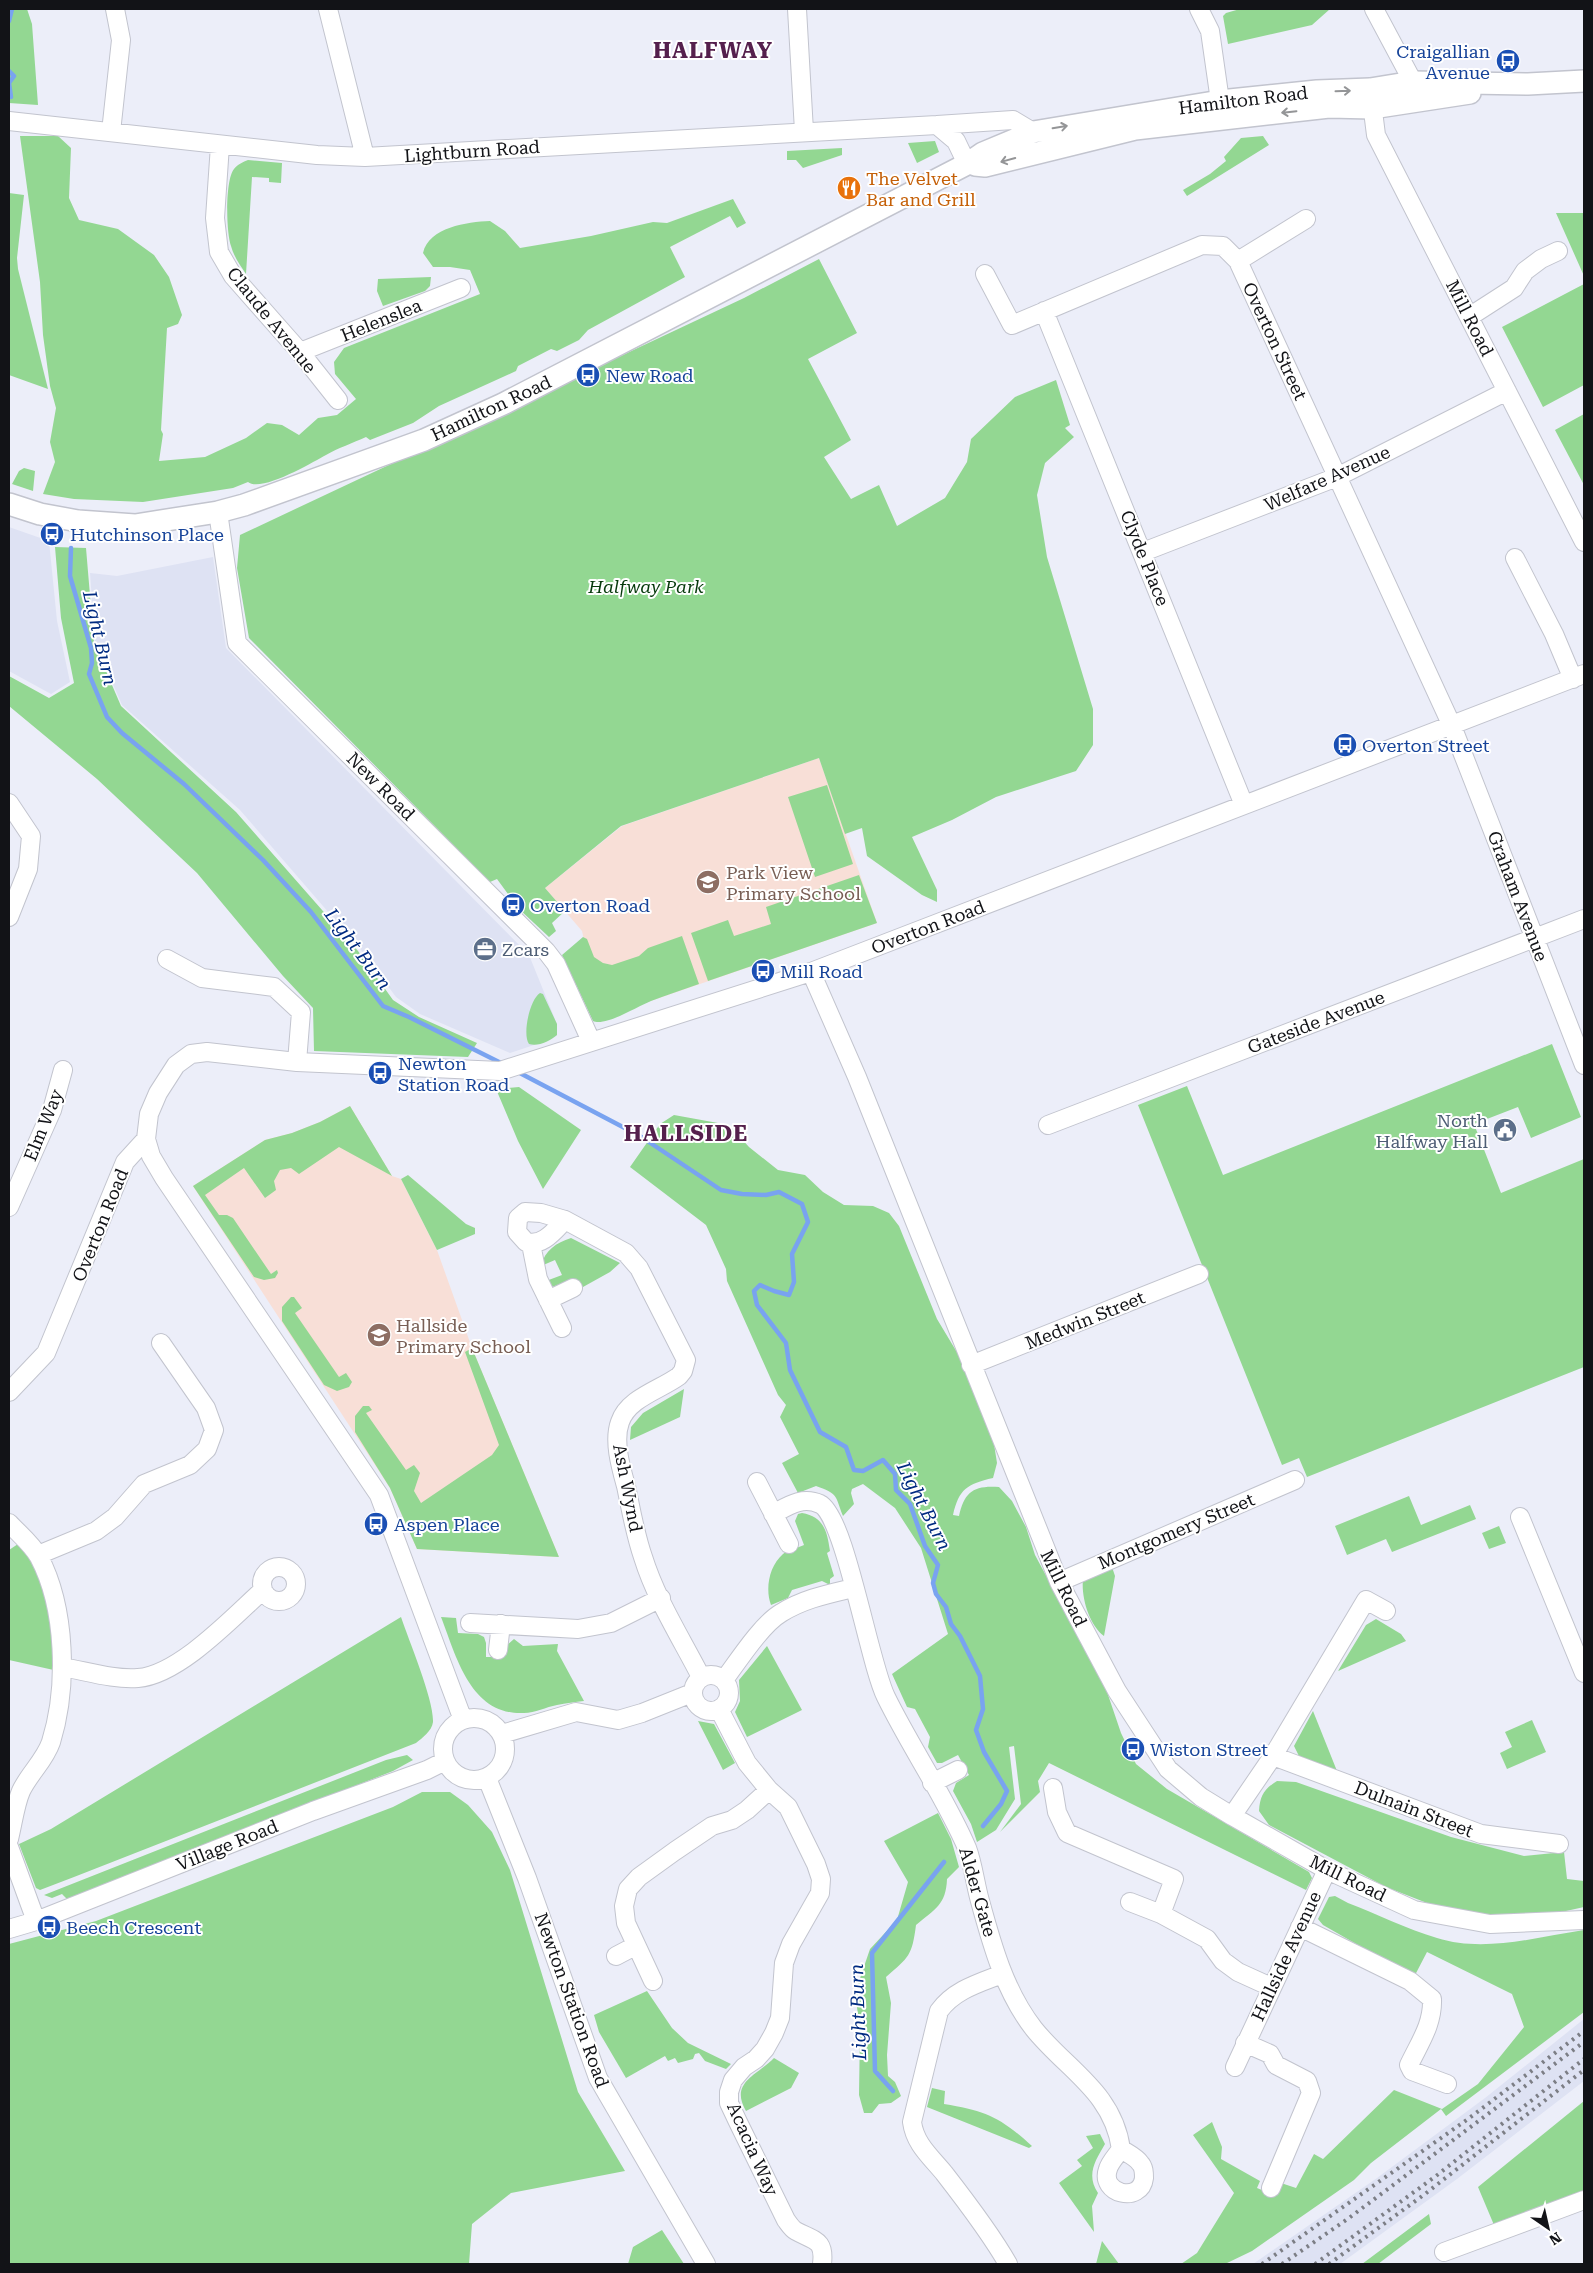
<svg xmlns="http://www.w3.org/2000/svg" width="1593" height="2273" font-family="'Roboto Serif',serif">
<style>
.built{fill:#dee2f3}
.education{fill:#f8dfd7}
.green{fill:#93d792}
.lines{fill:none;stroke-linecap:round;stroke-linejoin:round}
.stream{stroke:#79a3f0;stroke-width:4.5}
.minor-casing{stroke:#c2c4ce;stroke-width:20}
.major-casing{stroke:#c2c4ce;stroke-width:24}
.minor{stroke:#fff;stroke-width:18}
.major{stroke:#fff;stroke-width:21}
.rail{stroke:#7c7e85;stroke-width:4;stroke-dasharray:2.5 5;stroke-linecap:butt}
.oneway{stroke:#949597}
.labels{text-anchor:middle;dominant-baseline:central;stroke-width:4;stroke-linejoin:round;paint-order:stroke}
.transit-label{font-size:18px;fill:#164399;stroke:#fff;text-anchor:start}
.street-label{font-size:18px;fill:#121317;stroke:#fff}
.food-label{font-size:18px;fill:#c56008;stroke:#fff;text-anchor:start}
.park-label{font-size:18px;font-style:italic;fill:#063a0b;stroke:#fff}
.education-label{font-size:18px;fill:#785e54;stroke:#fff;text-anchor:start}
.service-label{font-size:18px;fill:#4e5e75;stroke:#fff;text-anchor:start}
.water-label{font-size:19px;font-style:italic;fill:#002b81;stroke:#fff}
.district-label{font-size:22px;font-weight:bold;letter-spacing:1px;fill:#55204d;stroke:#fff}
</style>
<rect width="100%" height="100%" fill="#eceef9"/>
<path class="built" d="M9,527L49,541L57,621L70,682L51,694L9,671Z
M213,557L226,648L529,955L557,1024V1035L552,1039L510,1053L420,1014L396,997L361,950L240,810L122,705L95,643L90,573L117,576Z
M1584,2019V2081L1457,2179L1340,2264H1253L1377,2178L1485,2098Z"/>
<path class="education" d="M819,758L877,923L601,1018L582,931L545,888L622,826Z
M350,1106L392,1176L401,1179L437,1250L472,1348L559,1557L417,1549L390,1488L193,1186L265,1140L292,1133L320,1122Z"/>
<path class="green" d="M9,9H27L32,24L38,105L9,103Z
M1240,9H1330L1312,25L1228,44L1223,16L1226,13Z
M20,136H58L71,148L69,198L79,220L118,229L154,255L169,277L182,315L178,324L167,328L161,430L163,434L159,461L205,457L246,438L267,423L282,425L299,435L318,418L337,415L356,399L335,374L334,362L344,348L480,294L470,270L450,267H433L423,253C429,227 467,222 490,221L505,231L520,248L591,236L653,222L667,223L733,199L746,223L737,228L730,216L670,247L685,277L588,330L579,340L557,351L551,349L518,366L516,371L439,406L413,423L370,440L366,437C353,443 338,448 326,455C313,462 261,493 248,482L233,488L143,502L74,499L43,494L55,462L50,442L56,408L50,386L43,335L40,282Z
M1263,136L1269,145L1187,196L1183,190L1210,174L1226,161L1224,157L1241,138Z
M935,141L939,152L917,163L908,143Z
M842,148V155L803,168L796,160H787V151Z
M248,160L282,163L281,183L269,182V178L252,177L246,274C240,265 234,257 231,246C226,232 225,180 234,169C238,164 243,162 248,160Z
M9,193L24,195L17,258L18,269L48,389L9,375Z
M1584,213V276L1556,213Z
M819,259L857,333L808,359L851,440L824,457L851,499L879,485L897,526L945,498L967,462L971,439L1015,397L1056,380L1070,425L1065,428L1074,437L1045,463L1037,495L1047,557L1093,709V745L1076,771L996,797L952,820L912,837L937,890V902L922,895L867,856L862,828L845,834L819,758L621,826L545,888L565,911L552,923L556,931L549,937L519,909L497,879L490,882L249,638L237,568L240,535L744,298Z
M431,277L430,286L425,291L383,306L377,291L378,279Z
M1584,284V385L1543,407L1502,327Z
M1584,414V485L1555,430Z
M24,468L35,471L33,491L12,484L19,471Z
M55,547L86,548L94,643L121,706L236,812L358,951L393,1000L419,1017L477,1043L468,1057L314,1051L313,1008L283,976L197,873L97,779L9,706V676L49,698L74,683L61,618Z
M827,785L853,864L815,877L788,797Z
M859,875L877,923L708,981L691,933L728,920L734,936L771,924L766,907Z
M682,936L699,984C683,990 666,995 651,1001C638,1006 605,1027 593,1021L562,955L583,937L587,939L594,957L603,963L612,965L639,956L648,948Z
M540,993L543,994L557,1024V1035C550,1041 538,1047 529,1044C522,1034 530,999 540,993Z
M1552,1044L1581,1117L1531,1138L1518,1107L1474,1124L1501,1193L1584,1159V1367L1307,1477L1299,1458L1282,1465L1138,1105L1187,1086L1223,1175Z
M519,1087L581,1130L543,1189L518,1141L496,1089Z
M350,1106L392,1176L339,1147L299,1174L291,1168L280,1170L274,1181L276,1190L265,1198L244,1168L205,1195L219,1215H227L233,1218L271,1274L277,1270L278,1273L275,1278L264,1280L254,1277L193,1186L265,1140L292,1133L320,1122Z
M674,1115L729,1125L749,1147L778,1170L805,1175L823,1192L844,1205L873,1206L889,1213L899,1226L937,1319L961,1359L991,1425L997,1463L993,1478C967,1484 959,1489 953,1515L959,1516C964,1492 974,1485 999,1487L1012,1501L1026,1527L1035,1555L1105,1686L1121,1733L1136,1764L1167,1789L1309,1872L1312,1878L1306,1890L1049,1763L1038,1781L1040,1792L1000,1832L1021,1804L1014,1746L1009,1747L1015,1799L996,1830L977,1842L971,1824L953,1791L956,1783L969,1775L958,1755L942,1763H937L928,1747L930,1737L915,1709L907,1707L892,1674L948,1634L921,1548L895,1508L863,1484L852,1489L851,1493L854,1504L843,1516C835,1496 839,1494 816,1486L798,1493L782,1463L799,1454L780,1417L786,1405L778,1395L727,1281L726,1269L706,1225L630,1167L660,1124Z
M408,1175L466,1224L475,1228V1234L437,1250L401,1179Z
M571,1238L620,1263L610,1272L583,1287L573,1280L552,1287L546,1281L562,1275L555,1260L541,1266C545,1250 556,1243 571,1238Z
M291,1297H294L302,1308L295,1313L339,1377L346,1373L352,1382L349,1387L337,1391L324,1385L282,1321V1307Z
M472,1348L559,1557L417,1549L390,1488L355,1432V1416L363,1406H369L372,1410L366,1413L406,1470L414,1465L420,1473L414,1491L421,1503L492,1455L499,1445L465,1352Z
M684,1389L680,1417L630,1440L631,1427L643,1413Z
M1409,1496L1421,1525L1470,1505L1476,1519L1392,1552L1386,1539L1347,1555L1335,1526Z
M802,1513C824,1517 827,1531 830,1551L827,1553L834,1576L830,1579V1585L822,1581L792,1590L788,1598L771,1605C765,1589 769,1566 783,1554C788,1550 798,1548 804,1545L795,1521L798,1514Z
M1499,1526L1506,1543L1489,1549L1482,1533Z
M21,1542L51,1590L58,1671L9,1660V1550Z
M1111,1564L1115,1576L1104,1636C1089,1625 1081,1597 1083,1579Z
M401,1617C409,1641 434,1700 433,1722C432,1731 422,1738 416,1743L74,1877L40,1890L36,1888L19,1844L51,1829Z
M441,1617L456,1618L458,1633L478,1634L484,1637L486,1643V1657H499L507,1645L514,1639L523,1646L558,1644L557,1651L584,1701C575,1702 566,1703 557,1705C546,1707 535,1713 524,1713C470,1716 456,1655 441,1617Z
M1376,1619L1401,1634L1406,1641L1338,1671L1366,1625Z
M767,1646L802,1710L747,1737L735,1712L740,1701L739,1680Z
M1313,1711L1337,1771L1299,1756L1294,1746Z
M1532,1720L1546,1752L1507,1769L1500,1753L1512,1747L1505,1732Z
M698,1721L714,1724L735,1763L723,1770Z
M407,1755L413,1760L393,1771L67,1899L62,1894L52,1898L44,1895L386,1760Z
M1277,1781L1296,1782L1451,1837L1524,1856L1564,1852L1567,1879L1584,1881V1907L1566,1911L1495,1917L1427,1903L1386,1887L1269,1825L1259,1811C1260,1796 1264,1789 1277,1781Z
M422,1792H450L468,1805L492,1832L510,1870L578,2092L625,2171L511,2193L472,2224L469,2264H9V1944L96,1921L393,1807Z
M938,1813L951,1839L959,1867L947,1879C946,1905 935,1909 916,1925C912,1956 909,1957 886,1977L891,2003L887,2055L888,2076L895,2082L901,2096L891,2103L879,2104L872,2113H864L859,2095L860,2029L855,1993L870,1949L897,1920L908,1882L884,1841Z
M1335,1896L1348,1903C1377,1914 1406,1929 1437,1938C1484,1953 1537,1937 1584,1930V2012L1446,2116L1441,2109L1371,2163L1354,2180L1252,2251L1225,2264H1181L1197,2253L1234,2193L1193,2135L1212,2122L1222,2147L1221,2159L1260,2181L1257,2188L1274,2195L1281,2183L1296,2188L1314,2154L1323,2159L1394,2090L1442,2109L1478,2084L1524,2027L1512,1994L1427,1952L1414,1977L1323,1925L1318,1919L1329,1897Z
M647,1991L672,2028L688,2043L731,2064L726,2069L705,2061L699,2053L695,2054L693,2059L678,2063L675,2058L668,2061L665,2056L626,2078L599,2032L594,2015Z
M774,2058L799,2073L791,2088L746,2111C729,2082 758,2075 774,2058Z
M932,2088L945,2091L944,2104C986,2111 1000,2117 1032,2146L1029,2148L927,2107Z
M1584,2101V2192L1494,2225L1478,2187Z
M1100,2134L1105,2144C1095,2161 1086,2175 1098,2193L1092,2206L1094,2232L1059,2183L1082,2166L1077,2160L1093,2148L1086,2136Z
M1429,2214L1431,2224L1378,2264H1362Z
M662,2230L684,2264H628L633,2247Z
M1102,2241L1119,2264H1096Z"/>
<g class="lines">
<path class="stream" d="M9,21L12,9
M9,71L14,76L9,83L11,97
M71,548L70,576L91,648L92,663L89,674L107,717L122,733L184,784L263,860L311,912L383,1006L409,1017L503,1064
M516,1071L640,1136L721,1190L742,1194L766,1195L779,1192L802,1204L808,1222L792,1254L794,1282L789,1295L774,1291L760,1285L754,1291L757,1305L786,1343L790,1370L820,1432L846,1447L854,1470L863,1471L883,1460L895,1474L896,1490L910,1504L925,1546L938,1565L933,1583L936,1594L946,1607L951,1624L960,1636L980,1676L983,1709L976,1730L984,1752L1007,1791L1001,1804L983,1826
M893,2091L875,2071L872,1953L944,1862"/>
<g class="minor-casing">
<path id="minor" d="M328,9L365,157
M797,9L804,131
M1199,9L1210,31L1220,101
M1374,9L1413,82L1415,93
M1371,95L1376,135L1584,542
M9,121L317,155L365,157L937,125L956,141L967,164
M937,125L1013,120L1033,132
M111,132L121,40L115,9
M220,145L215,218L219,252L233,276L300,352L338,400
M1238,261L1306,219
M985,274L1012,325L1202,245L1223,246L1238,261L1452,726L1584,1065
M1044,311L1244,805
M1469,317L1514,288L1525,271L1541,259L1558,251
M300,352L461,288
M218,512L237,643L546,951L556,964L591,1041
M1143,552L1337,477L1507,391
M1515,558L1554,634L1573,679
M9,803L31,836L28,869L9,917
M167,959L202,978L274,987L301,1012L297,1062
M811,972L857,1077L1059,1582L1117,1691L1168,1769L1201,1797L1232,1816L1327,1870L1414,1910L1490,1924L1584,1920
M1048,1125L1584,919
M146,1139L151,1156L164,1178L379,1495L463,1720
M9,1207L52,1110L63,1070
M565,1220L541,1213L525,1212L518,1218L517,1232L526,1242C543,1247 555,1230 565,1220L626,1253L639,1268L686,1360L683,1371L679,1376C660,1390 628,1398 620,1422C613,1441 621,1468 626,1486C631,1510 635,1534 643,1557C656,1599 681,1638 701,1677
M531,1244L538,1279L562,1328
M548,1300L573,1288
M971,1365L1199,1274
M9,1392L46,1353L125,1162L146,1139L149,1114L158,1093L176,1065L191,1054L207,1052L297,1062L500,1071L811,972L1584,674
M757,1482L789,1544
M773,1514C788,1506 802,1496 820,1504C845,1516 869,1663 886,1697C911,1748 944,1795 967,1848C973,1864 975,1883 980,1901C992,1945 1005,1992 1034,2029C1067,2070 1113,2092 1121,2149
M1520,1517L1584,1673
M9,1523C18,1533 32,1544 39,1557C66,1608 68,1687 51,1742C45,1760 29,1774 21,1791C15,1805 13,1823 9,1839
M38,1555L96,1531L115,1517L144,1484L190,1465L207,1449L214,1430L206,1408L161,1343
M262 1584a17 17 0 1 1 34 0a17 17 0 1 1-34 0Z
M1059,1582L1295,1480
M470,1623L578,1629L611,1623L661,1598
M498,1650L501,1624
M62,1667C86,1671 114,1680 138,1678C179,1675 233,1617 263,1590
M693 1693a18 18 0 1 1 36 0a18 18 0 1 1-36 0Z
M724,1680C738,1661 762,1624 781,1613C803,1599 828,1594 853,1588
M719,1709L747,1763L769,1790L788,1807L816,1864L821,1879L820,1893L791,1944L784,1963L780,2018L774,2033L765,2049L756,2059L744,2067L733,2080L729,2092V2103L738,2122L786,2220C789,2224 792,2229 796,2231C814,2241 825,2239 822,2264
M443 1749a31 31 0 1 1 62 0a31 31 0 1 1-62 0Z
M502,1734L576,1712L618,1720L642,1713L692,1693
M1273,1756L1481,1834L1559,1844
M487,1778L527,1878L598,2078L706,2264
M932,1783L958,1770
M1053,1788L1057,1812L1067,1833L1174,1879L1161,1914
M1232,1816L1273,1756L1366,1600L1386,1611
M9,1847L36,1921
M1130,1902L1161,1914L1207,1939L1223,1961L1238,1972L1271,1987
M1300,1927L1410,1981L1432,1999C1433,2024 1420,2042 1409,2065L1412,2071L1447,2084
M9,1929L36,1921L313,1811L427,1770L445,1761
M616,1956L635,1946
M1002,1974C979,1983 954,1990 939,2011L912,2122C915,2144 930,2156 944,2173C965,2200 991,2234 1008,2264
M653,1981L626,1923L624,1906L628,1889L639,1877L675,1851L712,1826L732,1820L747,1810L769,1790
M1245,2043L1270,2054L1276,2065L1307,2081L1311,2093L1271,2188
M1235,2067L1327,1870
M1121,2149C1127,2153 1136,2157 1140,2163C1144,2167 1144,2173 1144,2178C1141,2204 1099,2194 1108,2169C1110,2162 1117,2155 1121,2149Z
M1444,2252L1584,2200"/>
</g>
<g class="major-casing">
<path id="major" d="M975,165L985,166L1135,129L1329,107L1372,108L1470,93
M9,504L40,514L78,521L135,525L218,512L244,505L424,440L503,404L967,164L983,153L1033,132L1220,101L1317,91L1370,89L1413,82L1528,84L1584,81"/>
</g>
<use href="#minor" class="minor"/>
<use href="#major" class="major"/>
<path class="rail" d="M1262,2264L1468,2119L1584,2031
M1282,2264L1349,2218L1584,2042
M1315,2264L1436,2176L1584,2059
M1329,2264L1425,2194L1584,2070"/>
</g>
<defs><path id="oneway-shaft" d="M-6 0H5M1.5-3L5.5 0L1.5 3" fill="none" stroke-width="1.6" stroke-linecap="round" stroke-linejoin="round" transform="scale(1.25)"/></defs>
<g class="oneway">
<use href="#oneway-shaft" transform="translate(1343 91) rotate(-2)"/>
<use href="#oneway-shaft" transform="translate(1289 112) rotate(174)"/>
<use href="#oneway-shaft" transform="translate(1060 127) rotate(-9)"/>
<use href="#oneway-shaft" transform="translate(1008 160) rotate(165)"/>
</g>
<defs>
<g id="bus-disc" transform="scale(1.25)"><circle r="9.5" fill="#1a4fb4" stroke="#fff"/><path d="M-5-6H5V4H4V6H2V4H-2V6H-4V4H-5ZM-3.5-4V0h7V-4ZM-3.5 1.2v1.5H-2V1.2ZM2 1.2v1.5H3.5V1.2Z" fill="#fff"/></g>
<g id="restaurant-disc" transform="scale(1.25)"><circle r="9.5" fill="#e8710a" stroke="#fff"/><path d="M-5-6h1v4h1v-4h1v4h1v-4h1v5L-1.5 .5V6h-2V.5L-5-1ZM5-6V6H3V1.5H1.5Q1.5-4 5-6Z" fill="#fff"/></g>
<g id="school-disc" transform="scale(1.25)"><circle r="9.5" fill="#8d6e63" stroke="#fff"/><path d="M0-5L7-2L0 1L-7-2ZM-4 1L0 2.5L4 1V4Q0 6-4 4Z" fill="#fff"/></g>
<g id="office-disc" transform="scale(1.25)"><circle r="9.5" fill="#5c6f8a" stroke="#fff"/><path d="M-6-3h4V-5.5h4V-3h4V5H-6ZM-1-4.5V-3h2v-1.5ZM-6 0V1H6V0Z" fill="#fff"/></g>
<g id="civic-disc" transform="scale(1.25)"><circle r="9.5" fill="#5c6f8a" stroke="#fff"/><path d="M-.6-6.5H3V-4.5H.6V-3L4-1V1h2V6H-6V1h2V-1L-.6-3ZM-1.2 2.5V6h2.4V2.5Z" fill="#fff"/></g>
</defs>
<g fill-rule="evenodd">
<use href="#bus-disc" x="1508" y="61"/>
<use href="#restaurant-disc" x="849" y="188"/>
<use href="#bus-disc" x="588" y="375"/>
<use href="#bus-disc" x="52" y="534"/>
<use href="#bus-disc" x="1345" y="745"/>
<use href="#school-disc" x="708" y="882"/>
<use href="#bus-disc" x="513" y="905"/>
<use href="#office-disc" x="485" y="949"/>
<use href="#bus-disc" x="763" y="971"/>
<use href="#bus-disc" x="380" y="1073"/>
<use href="#civic-disc" x="1505" y="1130"/>
<use href="#school-disc" x="379" y="1335"/>
<use href="#bus-disc" x="376" y="1524"/>
<use href="#bus-disc" x="1133" y="1749"/>
<use href="#bus-disc" x="49" y="1927"/>
</g>
<g class="labels">
<g class="transit-label">
<text x="1490" y="51" text-anchor="end">Craigallian<tspan x="1490" dy="21">Avenue</tspan></text>
<text x="606" y="375">New Road</text>
<text x="70" y="534">Hutchinson Place</text>
<text x="1362" y="745">Overton Street</text>
<text x="530" y="905">Overton Road</text>
<text x="780" y="971">Mill Road</text>
<text x="398" y="1063">Newton<tspan x="398" dy="21">Station Road</tspan></text>
<text x="394" y="1524">Aspen Place</text>
<text x="1150" y="1749">Wiston Street</text>
<text x="66" y="1927">Beech Crescent</text>
</g>
<g class="street-label">
<text transform="translate(1243 100) rotate(-7)">Hamilton Road</text>
<text transform="translate(472 151) rotate(-4)">Lightburn Road</text>
<text transform="translate(1470 318) rotate(63)">Mill Road</text>
<text transform="translate(272 320) rotate(51)">Claude Avenue</text>
<text transform="translate(381 320) rotate(-22)">Helenslea</text>
<text transform="translate(1275 341) rotate(65)">Overton Street</text>
<text transform="translate(491 408) rotate(-25)">Hamilton Road</text>
<text transform="translate(1327 478) rotate(-24)">Welfare Avenue</text>
<text transform="translate(1145 558) rotate(68)">Clyde Place</text>
<text transform="translate(381 786) rotate(45)">New Road</text>
<text transform="translate(1518 896) rotate(69)">Graham Avenue</text>
<text transform="translate(928 927) rotate(-21)">Overton Road</text>
<text transform="translate(1316 1022) rotate(-21)">Gateside Avenue</text>
<text transform="translate(43 1125) rotate(-68)">Elm Way</text>
<text transform="translate(100 1225) rotate(-68)">Overton Road</text>
<text transform="translate(1085 1320) rotate(-22)">Medwin Street</text>
<text transform="translate(628 1488) rotate(79)">Ash Wynd</text>
<text transform="translate(1176 1531) rotate(-23)">Montgomery Street</text>
<text transform="translate(1064 1588) rotate(64)">Mill Road</text>
<text transform="translate(1414 1809) rotate(21)">Dulnain Street</text>
<text transform="translate(227 1845) rotate(-22)">Village Road</text>
<text transform="translate(1348 1878) rotate(26)">Mill Road</text>
<text transform="translate(978 1892) rotate(74)">Alder Gate</text>
<text transform="translate(1286 1956) rotate(-65)">Hallside Avenue</text>
<text transform="translate(572 2000) rotate(70)">Newton Station Road</text>
<text transform="translate(753 2149) rotate(66)">Acacia Way</text>
</g>
<g class="food-label">
<text x="866" y="178">The Velvet<tspan x="866" dy="21">Bar and Grill</tspan></text>
</g>
<g class="park-label">
<text x="646" y="586">Halfway Park</text>
</g>
<g class="education-label">
<text x="726" y="872">Park View<tspan x="726" dy="21">Primary School</tspan></text>
<text x="396" y="1325">Hallside<tspan x="396" dy="21">Primary School</tspan></text>
</g>
<g class="service-label">
<text x="502" y="949">Zcars</text>
<text x="1488" y="1120" text-anchor="end">North<tspan x="1488" dy="21">Halfway Hall</tspan></text>
</g>
<g class="water-label">
<text transform="translate(100 638) rotate(77)">Light Burn</text>
<text transform="translate(358 949) rotate(53)">Light Burn</text>
<text transform="translate(924 1506) rotate(63)">Light Burn</text>
<text transform="translate(858 2012) rotate(-92)">Light Burn</text>
</g>
<g class="district-label">
<text x="713" y="50">HALFWAY</text>
<text x="686" y="1133">HALLSIDE</text>
</g>
</g>
<rect width="1593" height="2273" fill="none" stroke="#121317" stroke-width="20"/>
<g transform="translate(1548 2228) rotate(146)" stroke="#ffffff" stroke-width="4" paint-order="stroke">
<path d="M0-4L9 19L0 12L-9 19Z" fill="#121317"/>
<text y="-8" font-size="14" font-weight="bold" text-anchor="middle" fill="#121317">N</text>
</g>
</svg>
